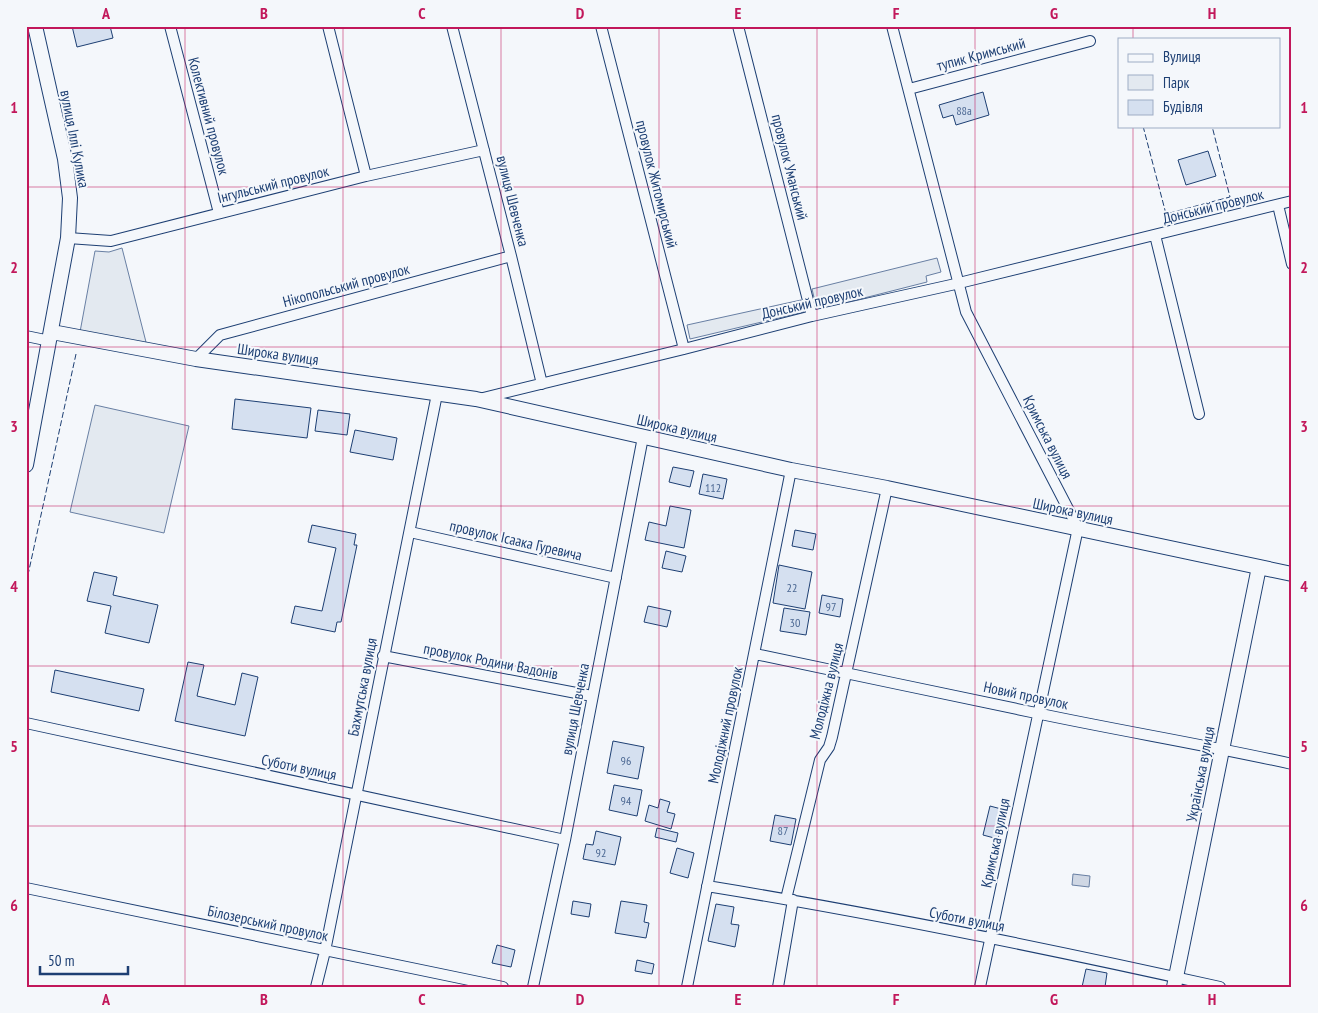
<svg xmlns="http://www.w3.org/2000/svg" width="1318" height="1013" font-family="'PT Sans Narrow',sans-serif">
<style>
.green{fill:#e3e9f0;stroke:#687fa3}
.water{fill:#cfd7e4;stroke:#687fa3}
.building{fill:#d5e0f0;stroke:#1d3f73}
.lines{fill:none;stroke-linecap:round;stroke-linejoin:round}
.minor-casing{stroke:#1d3f73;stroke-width:12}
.tertiary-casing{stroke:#1d3f73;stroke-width:16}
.minor{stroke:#f4f7fb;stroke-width:10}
.tertiary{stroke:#f4f7fb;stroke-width:14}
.fence{stroke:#1d3f73;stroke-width:1;stroke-dasharray:6 2.5;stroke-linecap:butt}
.grid{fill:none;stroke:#c2185b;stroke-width:1;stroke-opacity:0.55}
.labels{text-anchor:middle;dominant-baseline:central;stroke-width:4;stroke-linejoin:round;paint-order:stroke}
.number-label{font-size:12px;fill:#4b6792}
.street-label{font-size:15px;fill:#1d3f73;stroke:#f4f7fb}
.neatline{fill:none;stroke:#c2185b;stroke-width:2}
.grid-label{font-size:16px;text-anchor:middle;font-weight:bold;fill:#c2185b}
</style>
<rect width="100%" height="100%" fill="#f4f7fb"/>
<path class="green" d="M122,248L147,346L80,332L95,251L109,252Z
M937,258L941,272L926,276L927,282L817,310L812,289Z
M801,300L804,312L690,339L687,325Z
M95,405L189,426L164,533L70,512Z"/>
<path class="water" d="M1073,874L1090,876L1089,887L1072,885Z"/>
<path class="building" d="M72,26H110L113,38L77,47Z
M983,92L989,115L956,125L953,115L943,118L939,105Z
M1208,151L1216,176L1186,185L1178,160Z
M235,399L311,408L307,438L232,429Z
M318,410L350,414L347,435L315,431Z
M355,430L397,438L393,460L350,452Z
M673,467L694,471L690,487L669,482Z
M703,474L727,479L723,499L699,494Z
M670,506L691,510L684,548L645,540L649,522L666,526Z
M312,525L356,534L354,545H357L341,622H337L335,632L291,623L295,606L322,611L336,548L308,542Z
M795,530L816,534L813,550L792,546Z
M666,551L686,556L682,572L662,568Z
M779,565L812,572L805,609L773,603Z
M94,572L117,577L113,595L158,605L149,643L105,633L111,606L87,601Z
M822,595L843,599L840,617L819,613Z
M648,606L671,611L667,627L644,622Z
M784,608L810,612L806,635L780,631Z
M188,662L204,665L197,696L235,705L242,673L258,677L245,736L175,721Z
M55,670L144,689L139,711L51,692Z
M613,741L644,747L638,779L607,773Z
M614,785L642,790L637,816L609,810Z
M660,799L670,802L667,812L675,814L671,829L645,821L649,805L658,808Z
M990,806L1005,810L998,839L983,835Z
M775,815L796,819L791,845L770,841Z
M657,828L678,833L676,842L655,837Z
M596,831L621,837L615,865L583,859L586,844L593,845Z
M677,848L694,853L688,878L670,873Z
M573,901L591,904L589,917L571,914Z
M621,901L647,905L644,922L649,923L646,938L615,933Z
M716,904L734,907L731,924L739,925L735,947L708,941Z
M497,945L515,950L511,967L492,963Z
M637,960L654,964L652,974L635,971Z
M1086,969L1107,973L1105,987H1082Z"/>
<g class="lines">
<g class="minor-casing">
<path id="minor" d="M170,26L219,213
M328,26L366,176
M452,26L511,256L542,384
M601,26L684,349
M738,26L812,316
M892,26L966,312L1078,528L980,987
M909,89L1090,41
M1278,205L1292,264
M1155,235L1199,414
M68,238L111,241L366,176L484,150
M26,336L50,341
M196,359L220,335L511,256
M479,399L684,349L812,316L951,285L1292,201
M410,532L616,578
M755,654C849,673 942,694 1036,713C1121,731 1207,745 1292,764
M383,656L592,696
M26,723L565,840
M707,886C879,914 1050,949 1220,987
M26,888L503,987
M786,899L820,760L829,747L832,737L887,488
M316,987L325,951L437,394
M533,987L565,840L643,437
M687,987L791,470
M778,987L793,900"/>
</g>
<g class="tertiary-casing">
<path id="tertiary" d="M52,332L196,359L476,399L791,470L887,488L1292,574
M26,465L68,238L70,198L65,159L35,26
M1174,987L1259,567"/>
</g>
<use href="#minor" class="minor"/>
<use href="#tertiary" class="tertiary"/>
<path class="fence" d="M1143,126L1166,214L1230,197L1212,126
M26,584L76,354"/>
</g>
<path class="grid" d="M185,26V987M343,26V987M501,26V987M659,26V987M817,26V987M975,26V987M1133,26V39M1133,126V987M26,187H1292M26,347H1292M26,506H1292M26,666H1292M26,826H1292"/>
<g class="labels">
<g class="number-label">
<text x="964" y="110">88а</text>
<text x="713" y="487">112</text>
<text x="792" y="587">22</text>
<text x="831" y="606">97</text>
<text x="795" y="622">30</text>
<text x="626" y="760">96</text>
<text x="626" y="800">94</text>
<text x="783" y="830">87</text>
<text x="601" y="852">92</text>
</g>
<g class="street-label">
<text transform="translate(981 54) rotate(-15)">тупик Кримський</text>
<text transform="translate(209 116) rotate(75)">Колективний провулок</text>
<text transform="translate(75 139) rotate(79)">вулиця Іллі Кулика</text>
<text transform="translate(790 167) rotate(76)">провулок Уманський</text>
<text transform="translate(273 184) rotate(-14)">Інгульський провулок</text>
<text transform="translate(657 184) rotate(76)">провулок Житомирський</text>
<text transform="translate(513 201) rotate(76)">вулиця Шевченка</text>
<text transform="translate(1213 206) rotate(-14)">Донський провулок</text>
<text transform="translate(346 285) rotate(-15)">Нікопольський провулок</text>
<text transform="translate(812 302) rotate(-13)">Донський провулок</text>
<text transform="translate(278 354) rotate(8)">Широка вулиця</text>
<text transform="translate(677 428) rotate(13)">Широка вулиця</text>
<text transform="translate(1048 437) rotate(63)">Кримська вулиця</text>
<text transform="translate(1073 511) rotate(12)">Широка вулиця</text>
<text transform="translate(516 540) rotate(13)">провулок Ісаака Гуревича</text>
<text transform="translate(491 661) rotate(11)">провулок Родини Вадонів</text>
<text transform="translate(362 687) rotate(-79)">Бахмутська вулиця</text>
<text transform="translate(826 691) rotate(-76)">Молодіжна вулиця</text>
<text transform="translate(1026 695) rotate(12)">Новий провулок</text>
<text transform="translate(575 709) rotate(-79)">вулиця Шевченка</text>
<text transform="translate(725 725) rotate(-78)">Молодіжний провулок</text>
<text transform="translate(299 767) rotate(12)">Суботи вулиця</text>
<text transform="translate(1200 774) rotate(-79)">Українська вулиця</text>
<text transform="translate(995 843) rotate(-78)">Кримська вулиця</text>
<text transform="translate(967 919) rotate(11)">Суботи вулиця</text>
<text transform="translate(268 923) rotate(12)">Білозерський провулок</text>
</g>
</g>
<rect width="1318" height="1013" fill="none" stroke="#f4f7fb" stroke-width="55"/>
<rect x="1118" y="38" width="162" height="90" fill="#f4f7fb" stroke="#9eadc5"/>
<rect x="1128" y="54" width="25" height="8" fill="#f4f7fb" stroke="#9eadc5"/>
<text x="1163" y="62" font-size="15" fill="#1d3f73">Вулиця</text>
<rect x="1128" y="75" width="25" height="15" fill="#e3e9f0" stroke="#9eadc5"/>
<text x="1163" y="88" font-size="15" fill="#1d3f73">Парк</text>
<rect x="1128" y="100" width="25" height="15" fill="#d5e0f0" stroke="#9eadc5"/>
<text x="1163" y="112" font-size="15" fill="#1d3f73">Будівля</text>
<path d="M40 966v8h88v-8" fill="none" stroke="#1d3f73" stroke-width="2.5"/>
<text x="48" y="966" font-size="15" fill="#1d3f73" stroke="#f4f7fb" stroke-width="4" paint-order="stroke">50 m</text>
<rect x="28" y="28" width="1262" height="958" class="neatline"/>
<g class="grid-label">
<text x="106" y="19">A</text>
<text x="264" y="19">B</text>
<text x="422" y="19">C</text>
<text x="580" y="19">D</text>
<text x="738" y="19">E</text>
<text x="896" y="19">F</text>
<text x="1054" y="19">G</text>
<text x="1212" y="19">H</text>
<text x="14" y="113">1</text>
<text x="1304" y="113">1</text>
<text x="14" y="273">2</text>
<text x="1304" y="273">2</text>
<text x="14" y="432">3</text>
<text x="1304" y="432">3</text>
<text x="14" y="592">4</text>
<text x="1304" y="592">4</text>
<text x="14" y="752">5</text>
<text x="1304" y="752">5</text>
<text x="14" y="911">6</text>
<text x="1304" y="911">6</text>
<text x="106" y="1005">A</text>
<text x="264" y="1005">B</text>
<text x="422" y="1005">C</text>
<text x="580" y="1005">D</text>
<text x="738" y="1005">E</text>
<text x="896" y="1005">F</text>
<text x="1054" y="1005">G</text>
<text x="1212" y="1005">H</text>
</g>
</svg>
